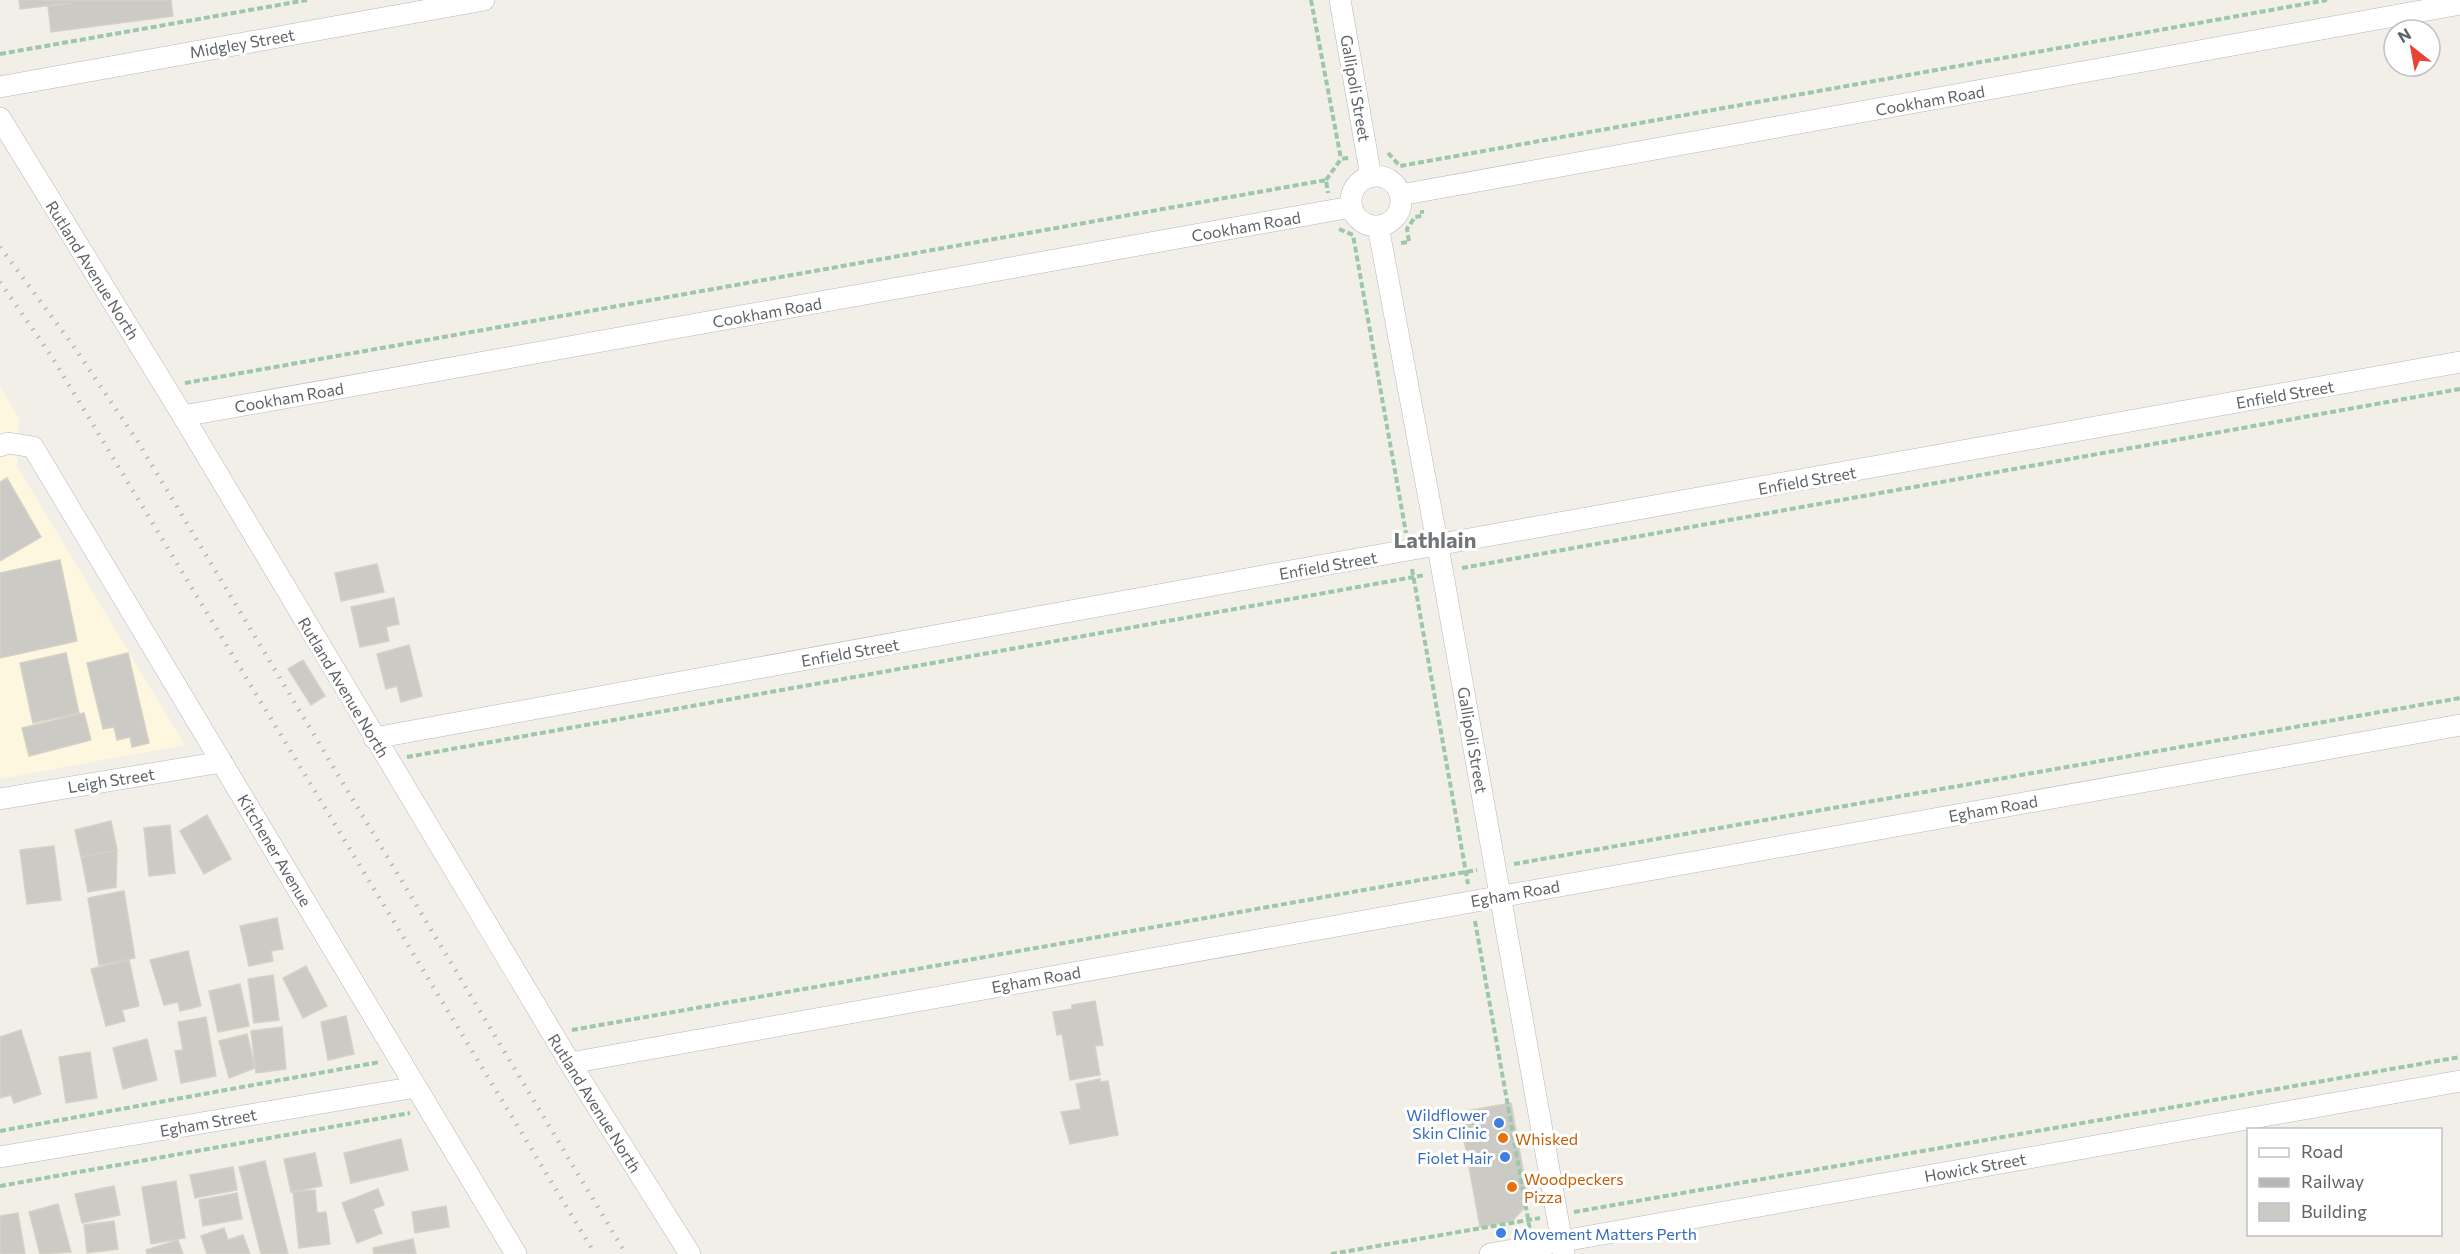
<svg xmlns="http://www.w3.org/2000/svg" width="2460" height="1254" font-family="Commissioner,sans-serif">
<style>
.commercial{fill:#fef7e0}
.building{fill:#cccac5;stroke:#d6d1c6;stroke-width:1.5}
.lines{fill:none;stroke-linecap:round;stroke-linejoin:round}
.minor-casing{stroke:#b5b8bc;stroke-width:22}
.path{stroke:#9cc7a9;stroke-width:4;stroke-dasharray:6 3;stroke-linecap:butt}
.minor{stroke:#fff;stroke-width:21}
.rail{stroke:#b6b7b8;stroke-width:4.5;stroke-dasharray:1.5 8;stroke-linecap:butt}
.shop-dot{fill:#3f7fe0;stroke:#fff;stroke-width:2}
.food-dot{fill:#e8710a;stroke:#fff;stroke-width:2}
.labels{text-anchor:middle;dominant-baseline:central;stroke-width:6;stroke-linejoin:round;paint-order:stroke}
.street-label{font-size:16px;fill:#5f6368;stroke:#fff}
.shop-label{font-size:16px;fill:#366cbe;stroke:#fff;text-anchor:end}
.food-label{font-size:16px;fill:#c56008;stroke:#fff;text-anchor:start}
.district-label{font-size:22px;font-weight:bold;fill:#70757a;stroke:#fff}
</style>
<rect width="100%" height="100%" fill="#f1efe8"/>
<path class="commercial" d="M0,386L19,418L17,466L185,745L0,779Z"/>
<path class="building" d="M19,0H69L70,3L20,9Z
M69,0H171L173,16L51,32L48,6L70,3Z
M7,478L41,537L0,561V482Z
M60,560L77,641L0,658V573Z
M377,564L384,592L341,601L335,573Z
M394,598L399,624L386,627L389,641L360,647L351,607Z
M409,645L422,696L401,702L397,686L386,689L377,654Z
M66,653L79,713L33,723L20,663Z
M128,653L149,743L132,747L130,737L117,740L114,727L103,729L87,663Z
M303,660L325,696L311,705L288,669Z
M84,713L91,740L29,756L22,728Z
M207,815L231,859L204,874L180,831Z
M111,821L117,850L81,857L75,830Z
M170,825L175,873L149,876L144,828Z
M54,846L61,900L27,904L20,850Z
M117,850L116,887L88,892L81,857Z
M124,891L135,958L99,965L88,898Z
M277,918L283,949L271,951L273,961L249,966L240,926Z
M188,951L201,1006L180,1011L178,1002L164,1005L150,960Z
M129,960L139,1006L122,1010L125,1021L106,1026L91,969Z
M306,966L327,1006L303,1018L283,978Z
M273,975L279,1020L254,1023L248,979Z
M240,984L249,1026L218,1032L209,991Z
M1095,1001L1103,1045L1095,1046L1100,1075L1070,1080L1062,1034L1057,1035L1053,1012L1072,1009V1005Z
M346,1016L354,1054L328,1060L321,1022Z
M206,1017L216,1076L181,1083L175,1051L183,1050L178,1022Z
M282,1027L286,1069L256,1073L251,1031Z
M21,1030L41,1094L14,1103L11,1095L0,1098V1037Z
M247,1034L255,1068L229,1078L219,1041Z
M147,1039L157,1080L123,1089L113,1048Z
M90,1052L97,1098L66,1103L59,1057Z
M1100,1079V1082L1108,1081L1118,1135L1070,1144L1061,1112L1081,1109L1076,1084Z
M1511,1103L1529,1203L1512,1221L1480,1227L1459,1112Z
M401,1139L408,1170L351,1183L344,1153Z
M315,1153L322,1186L291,1192L284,1159Z
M265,1161L288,1254H261L239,1167Z
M233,1167L237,1190L195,1198L190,1175Z
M176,1181L185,1238L151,1244L142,1187Z
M114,1186L120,1215L82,1223L75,1194Z
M378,1189L384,1205L373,1209L382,1233L357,1243L342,1203Z
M315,1190L317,1213L326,1212L330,1244L299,1248L293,1192Z
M237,1193L242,1219L203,1226L199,1200Z
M58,1204L71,1252L40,1254L29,1212Z
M446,1206L449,1227L415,1233L412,1212Z
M18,1213L25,1254H0V1216Z
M114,1221L118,1249L87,1253L84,1225Z
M224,1228L228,1240L243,1235L250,1254H207L201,1236Z
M413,1239L416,1254H374L373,1248Z
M178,1240L183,1254H147L146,1250Z"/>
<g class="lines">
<g class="minor-casing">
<path id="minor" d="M1340,0L1371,177
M0,87L484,0
M0,118L183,416L570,1063L690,1254
M1351 201a25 25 0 1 1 50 0a25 25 0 1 1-50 0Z
M1400,195L2460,4
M1378,226L1438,547L1564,1254
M183,416L1351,207
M0,446L8,443L33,447L516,1254
M374,738L1296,570L2460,362
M0,799L222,762
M570,1063L2460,725
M0,1157L416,1087
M1490,1254L2460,1081"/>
</g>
<path class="path" d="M1311,0L1341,159
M0,54L307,0
M1388,153L1400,166L2327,0
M1326,180L1341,159L1349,158
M1339,229L1353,235L1406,533
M1401,243L1409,242L1407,229L1415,217L1422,216V210
M185,383L1326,180L1328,193
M1462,568L2460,389
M1412,569L1468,884
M407,757L1425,575
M1514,864L2460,698
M1475,921L1530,1230
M572,1030L1477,870
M0,1131L380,1062
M0,1186L410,1113
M1574,1212L2460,1057
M1331,1254L1540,1218"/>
<use href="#minor" class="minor"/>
<path class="rail" d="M0,247L72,344L138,442L626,1254
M0,282L52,357L595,1254"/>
</g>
<g class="shop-dot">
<circle cx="1499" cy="1123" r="6"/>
<circle cx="1505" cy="1157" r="6"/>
<circle cx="1501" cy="1233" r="6"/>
</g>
<g class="food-dot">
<circle cx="1503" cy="1138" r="6"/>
<circle cx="1512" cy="1187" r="6"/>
</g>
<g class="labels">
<g class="street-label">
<text transform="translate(242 43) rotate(-10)">Midgley Street</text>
<text transform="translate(1356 88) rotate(80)">Gallipoli Street</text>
<text transform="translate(1930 100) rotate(-10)">Cookham Road</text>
<text transform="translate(1246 226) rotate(-10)">Cookham Road</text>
<text transform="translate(93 270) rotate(58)">Rutland Avenue North</text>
<text transform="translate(767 312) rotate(-10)">Cookham Road</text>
<text transform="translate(2285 394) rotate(-10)">Enfield Street</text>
<text transform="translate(289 397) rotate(-10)">Cookham Road</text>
<text transform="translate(1807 480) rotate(-10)">Enfield Street</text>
<text transform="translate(1328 565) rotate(-10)">Enfield Street</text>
<text transform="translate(850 652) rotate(-10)">Enfield Street</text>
<text transform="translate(344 687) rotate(59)">Rutland Avenue North</text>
<text transform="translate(1473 740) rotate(80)">Gallipoli Street</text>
<text transform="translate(111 780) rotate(-9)">Leigh Street</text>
<text transform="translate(1993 808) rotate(-10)">Egham Road</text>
<text transform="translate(275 850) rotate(59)">Kitchener Avenue</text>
<text transform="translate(1515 893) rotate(-10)">Egham Road</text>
<text transform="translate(1036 979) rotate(-10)">Egham Road</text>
<text transform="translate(595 1103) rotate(58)">Rutland Avenue North</text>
<text transform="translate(208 1122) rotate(-10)">Egham Street</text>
<text transform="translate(1975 1167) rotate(-10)">Howick Street</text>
</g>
<g class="shop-label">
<text x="1487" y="1114">Wildflower<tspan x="1487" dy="18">Skin Clinic</tspan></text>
<text x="1493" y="1157">Fiolet Hair</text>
<text x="1513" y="1233" text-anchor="start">Movement Matters Perth</text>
</g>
<g class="food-label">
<text x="1515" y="1138">Whisked</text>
<text x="1524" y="1178">Woodpeckers<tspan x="1524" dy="18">Pizza</tspan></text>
</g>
<g class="district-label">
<text x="1435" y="539">Lathlain</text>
</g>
</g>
<rect x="2247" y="1128" width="195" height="108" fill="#ffffff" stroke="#bfc1c3" stroke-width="1.5"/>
<rect x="2259" y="1148" width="30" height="9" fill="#ffffff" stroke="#bfc1c3" stroke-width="1.5"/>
<text x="2301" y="1158" font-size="18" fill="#5f6368">Road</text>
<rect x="2259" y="1178" width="30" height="9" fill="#b6b7b8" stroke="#bfc1c3" stroke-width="1.5"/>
<text x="2301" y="1188" font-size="18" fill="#5f6368">Railway</text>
<rect x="2259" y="1203" width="30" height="18" fill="#cccac5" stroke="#bfc1c3" stroke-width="1.5"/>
<text x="2301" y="1218" font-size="18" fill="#5f6368">Building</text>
<g transform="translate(2412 48) rotate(329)"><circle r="28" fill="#ffffff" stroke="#bfc1c3" stroke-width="1.5"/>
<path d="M0-4.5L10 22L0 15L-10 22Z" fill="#ea4335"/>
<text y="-9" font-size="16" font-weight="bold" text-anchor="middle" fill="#5f6368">N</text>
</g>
</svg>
